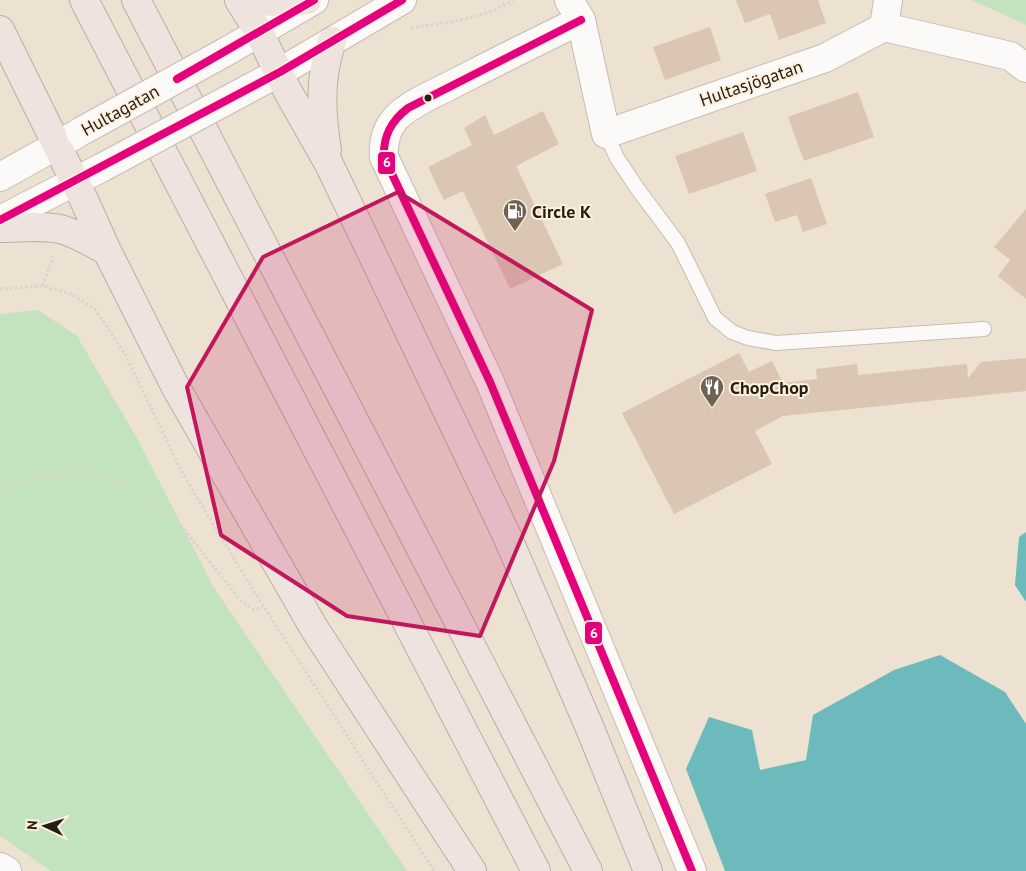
<svg xmlns="http://www.w3.org/2000/svg" width="1026" height="871" font-family="'PT Sans',sans-serif">
<style>
.green{fill:#c2e3be}
.water{fill:#6cbabb}
.building{fill:#dac6b2}
.lines{fill:none;stroke-linecap:round;stroke-linejoin:round}
.service-casing{stroke:#c6bdb1;stroke-width:16}
.minor-casing{stroke:#c6bdb1;stroke-width:30}
.tertiary-casing{stroke:#c6bdb1;stroke-width:30}
.motorway-casing{stroke:#bdaea4;stroke-width:30}
.path{stroke:#d8d4cf;stroke-width:3;stroke-dasharray:2.5 2.5;stroke-linecap:butt}
.service{stroke:#fcfaf8;stroke-width:14}
.minor{stroke:#fcfaf8;stroke-width:28}
.tertiary{stroke:#fcfaf8;stroke-width:28}
.motorway{stroke:#eee3df;stroke-width:28}
.tertiary-bridge-casing{stroke:#c6bdb1;stroke-width:30;stroke-linecap:butt}
.tertiary-bridge{stroke:#fcfaf8;stroke-width:28}
.bus-1-casing{stroke:#fff1e0;stroke-width:11}
.bus-1{stroke:#e5007d;stroke-width:8}
.marked{fill:#c2185b;fill-opacity:0.2;stroke:#c2185b;stroke-width:4;stroke-linejoin:round}
.bus-dot{fill:#261e13;stroke:#fff1e0;stroke-width:2}
.labels{text-anchor:middle;dominant-baseline:central;stroke-width:4;stroke-linejoin:round;paint-order:stroke}
.street-label{font-size:18px;fill:#261e13;stroke:#fff1e0}
.poi-label{font-size:18px;font-weight:bold;fill:#261e13;stroke:#fff1e0;text-anchor:start}
.line-badge{stroke:#fff1e0;stroke-width:2}
.badge-label{font-size:14px;text-anchor:middle;font-weight:bold;fill:#fff}
</style>
<rect width="100%" height="100%" fill="#ede1d1"/>
<path class="green" d="M972,0H1026V25Z
M38,310L77,336L138,440L214,588L407,871H51L0,836V314Z"/>
<path class="water" d="M1026,532V602L1015,585L1019,537Z
M940,655L1005,692L1026,724V871H725L686,769L709,717L752,730L760,770L806,760L813,715L894,670Z"/>
<path class="building" d="M736,0H818L826,23L779,40L770,14L745,23Z
M710,27L721,60L665,80L653,47Z
M858,92L874,137L804,161L788,117Z
M543,111L559,144L516,166L563,264L510,289L463,191L444,200L428,167L472,145L464,128L485,115L494,135Z
M743,132L757,171L689,194L675,156Z
M811,178L827,224L803,232L797,215L775,222L765,194Z
M1026,209V299L998,276L1010,260L994,247Z
M739,353L749,372L772,361L783,383L817,379L816,369L857,364L858,375L967,364L968,378L981,362L1026,358V391L783,416L755,431L772,464L674,514L622,413Z"/>
<g class="lines">
<g class="service-casing">
<path id="service" d="M606,134L617,158L637,188L678,243L715,318L732,332L748,338L776,343L984,329"/>
</g>
<g class="minor-casing">
<path id="minor" d="M581,20L606,134L825,58L884,27L1010,56L1026,68
M884,27L888,0
M0,867L7,871"/>
</g>
<g class="tertiary-casing">
<path id="tertiary" d="M569,0L581,20C538,41 494,63 451,85C434,94 409,104 396,118C386,129 383,142 384,157L490,382L692,871
M229,50L314,0
M248,89L280,72L402,0
M0,177L77,134
M0,220L103,167"/>
</g>
<g class="motorway-casing">
<path id="motorway" d="M84,0L536,871
M136,0L588,871
M239,0L259,32L287,90L329,164L507,536L589,726L648,871
M264,0C278,5 293,2 307,0
M0,30L84,200L107,251L175,386L314,628L472,871
M327,150C321,113 319,78 332,41
M0,228C20,228 40,225 60,229C76,233 92,243 107,251"/>
</g>
<path class="path" d="M411,28C447,22 482,20 513,0
M43,286L53,256
M0,289L43,286L72,294L95,309L126,356L183,474L252,588L434,871
M0,491L38,476L88,473L136,488L175,518L241,601L254,610L263,607"/>
<use href="#service" class="service"/>
<use href="#minor" class="minor"/>
<use href="#tertiary" class="tertiary"/>
<use href="#motorway" class="motorway"/>
<g class="tertiary-bridge-casing">
<path id="tertiary-bridge" d="M80,132L229,50
M103,167L248,89"/>
</g>
<use href="#tertiary-bridge" class="tertiary-bridge"/>
<g class="bus-1-casing">
<path id="bus-1" d="M581,20L408,108C391,121 383,136 384,157L490,382L692,871
M177,79L314,0
M0,220L280,72L402,0"/>
</g>
<use href="#bus-1" class="bus-1"/>
</g>
<path class="marked" d="M398,192L592,310L554,461L480,636L347,616L221,535L187,387L263,257Z"/>
<defs>
<g id="fuel-pin" transform="scale(1.25)"><path d="M0 17L-7.5 6A9.5 9.5 0 1 1 7.5 6Z" fill="#6c6256" stroke="#fff1e0"/><path d="M-5.5-6h7V0h2V4h1.3V-2.5L3-4.5l.8-.8L6-3V5H2.5V1h-1V6h-7ZM-4.2-4.7v3.2H.2V-4.7Z" fill="#fff"/></g>
<g id="restaurant-pin" transform="scale(1.25)"><path d="M0 17L-7.5 6A9.5 9.5 0 1 1 7.5 6Z" fill="#6c6256" stroke="#fff1e0"/><path d="M-5-6h1v4h1v-4h1v4h1v-4h1v5L-1.5 .5V6h-2V.5L-5-1ZM5-6V6H3V1.5H1.5Q1.5-4 5-6Z" fill="#fff"/></g>
</defs>
<g fill-rule="evenodd">
<use href="#fuel-pin" x="515" y="211"/>
<use href="#restaurant-pin" x="712" y="387"/>
</g>
<circle class="bus-dot" cx="428" cy="98" r="4.5"/>
<g class="labels">
<g class="street-label">
<text transform="translate(751 83) rotate(-19)">Hultasjögatan</text>
<text transform="translate(120 110) rotate(-29)">Hultagatan</text>
</g>
<g class="poi-label">
<text x="532" y="211">Circle K</text>
<text x="730" y="387">ChopChop</text>
</g>
</g>
<g class="line-badge">
<rect x="377" y="151" width="19" height="24" rx="5" fill="#e5007d"/>
<rect x="584" y="621" width="19" height="24" rx="5" fill="#e5007d"/>
</g>
<g class="badge-label">
<text x="387" y="167">6</text>
<text x="594" y="638">6</text>
</g>
<g transform="translate(45 826) rotate(274)" stroke="#fff1e0" stroke-width="4" paint-order="stroke">
<path d="M0-4L9 19L0 12L-9 19Z" fill="#261e13"/>
<text y="-8" font-size="14" font-weight="bold" text-anchor="middle" fill="#261e13">N</text>
</g>
</svg>
